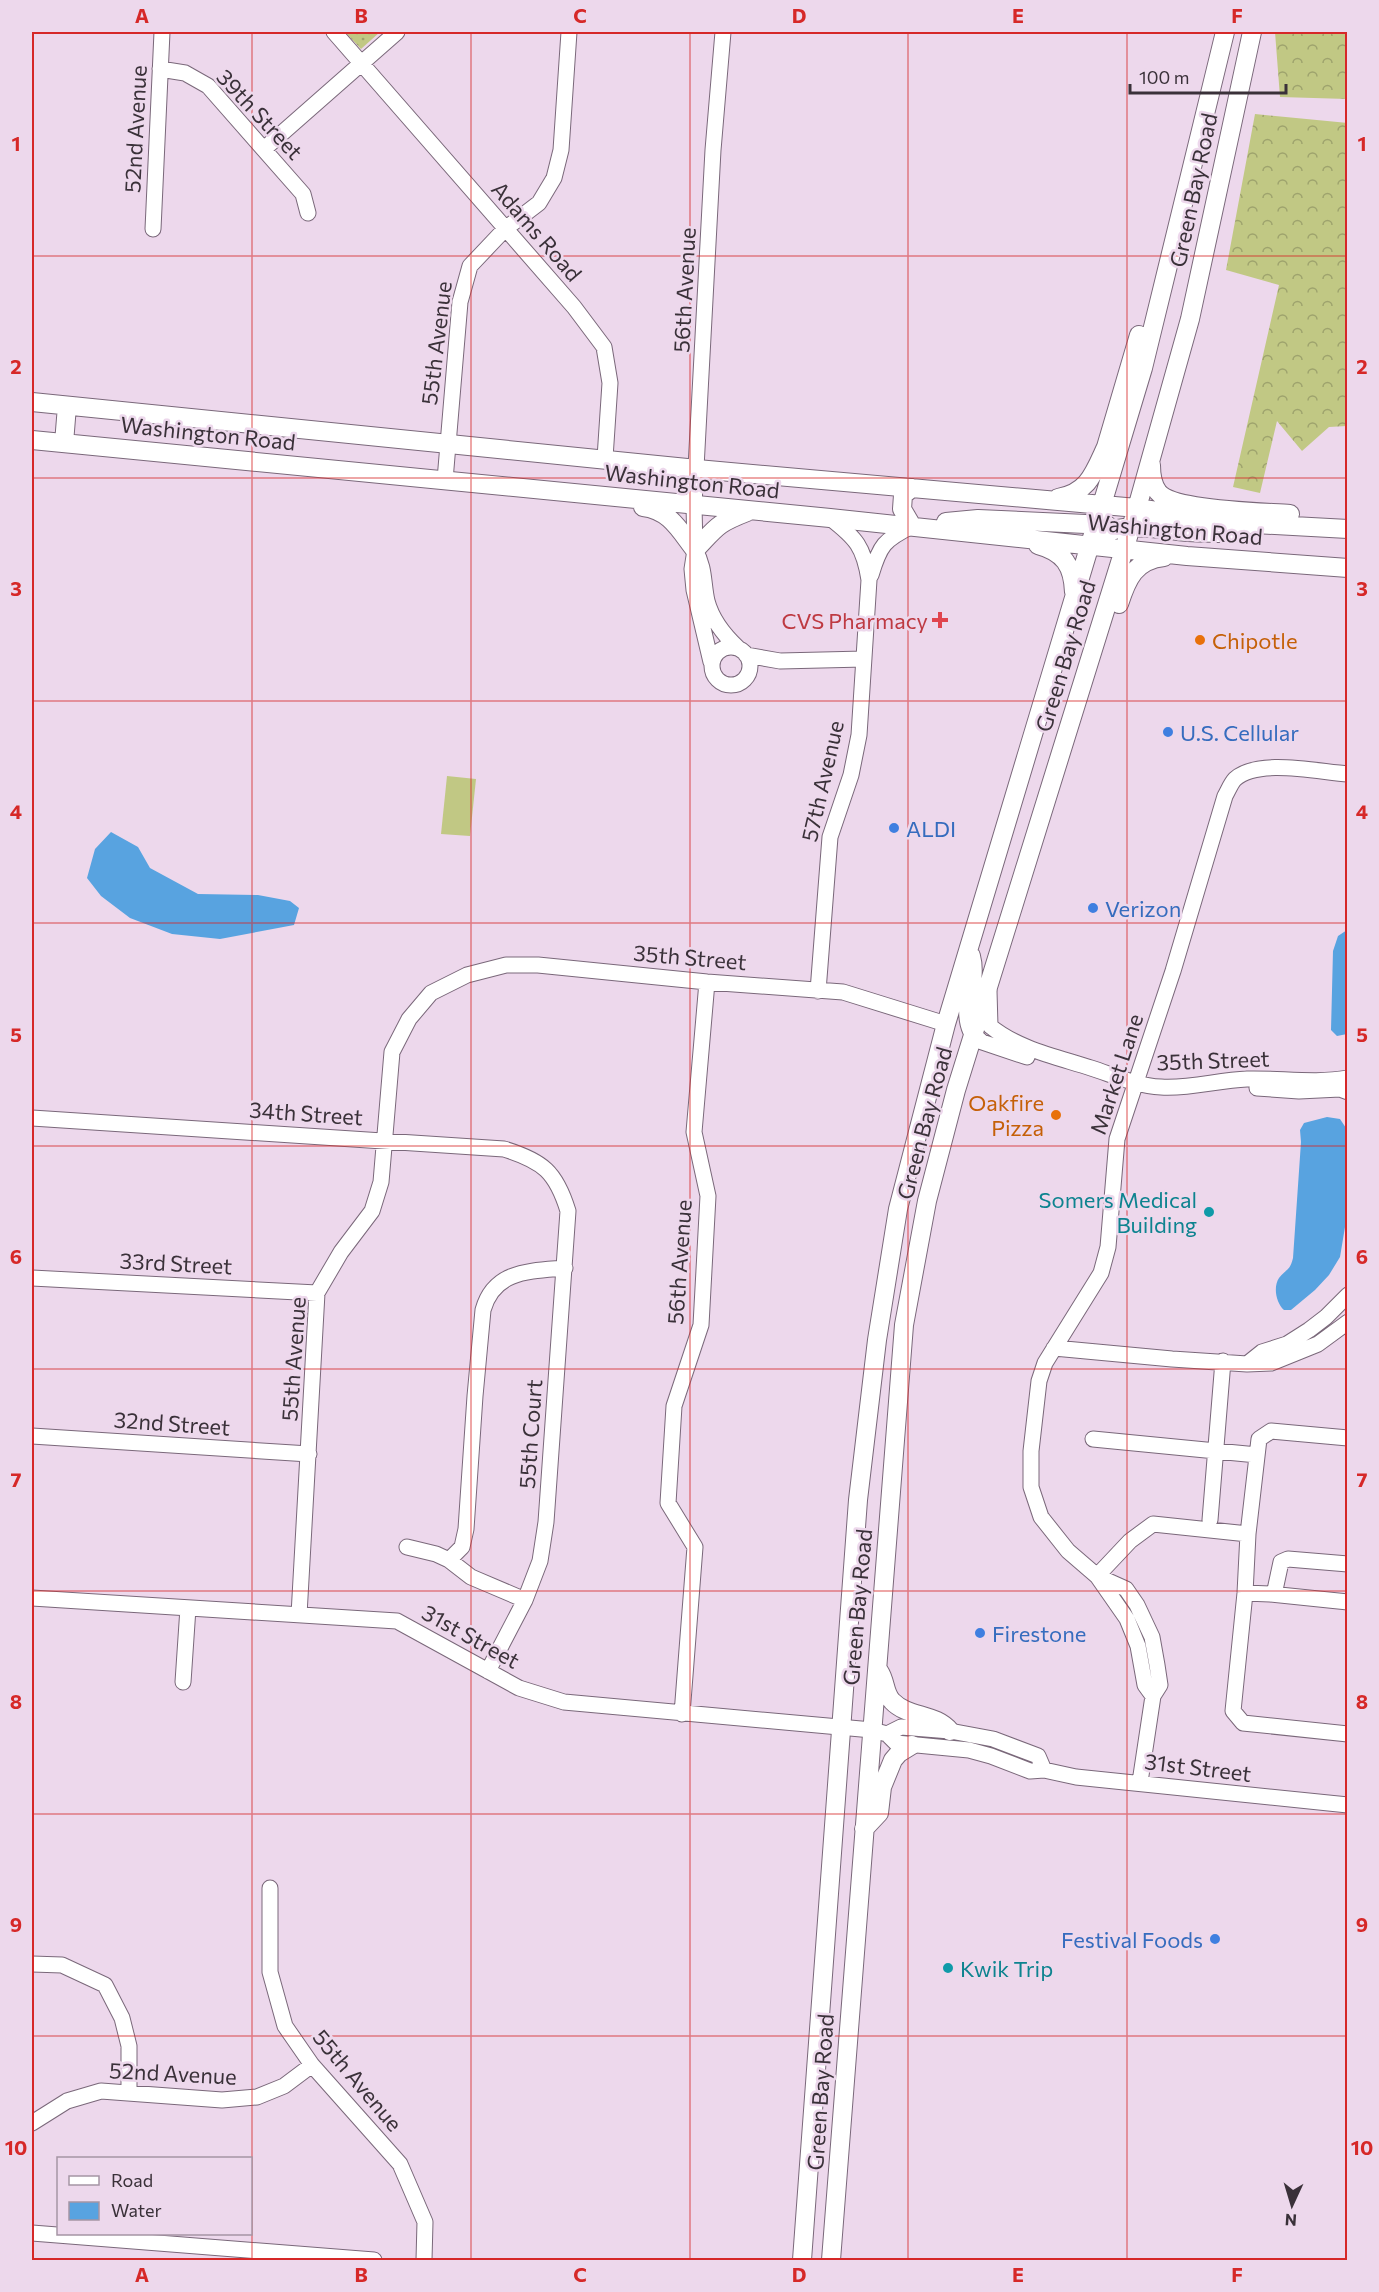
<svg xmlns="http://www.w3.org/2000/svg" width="1379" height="2292" font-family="Commissioner,sans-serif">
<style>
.green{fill:url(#green-dots)}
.forest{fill:url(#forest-crowns)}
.pitch{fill:#c1c884}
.water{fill:#58a3e0}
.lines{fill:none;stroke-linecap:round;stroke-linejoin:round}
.minor-casing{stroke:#7a687a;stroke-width:17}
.major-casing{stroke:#7a687a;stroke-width:20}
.minor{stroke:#fff;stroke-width:15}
.major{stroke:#fff;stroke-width:18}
.grid{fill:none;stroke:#d62828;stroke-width:1.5;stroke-opacity:0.55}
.health-dot{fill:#e0444e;stroke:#edd8ec;stroke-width:2}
.food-dot{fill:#e8710a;stroke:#edd8ec;stroke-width:2}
.shop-dot{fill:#3f7fe0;stroke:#edd8ec;stroke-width:2}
.culture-dot{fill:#0f9aa8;stroke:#edd8ec;stroke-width:2}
.labels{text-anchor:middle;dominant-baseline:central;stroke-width:5;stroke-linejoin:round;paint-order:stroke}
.street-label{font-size:22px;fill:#3a3139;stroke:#edd8ec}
.health-label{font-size:22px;fill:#be3a42;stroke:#edd8ec;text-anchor:end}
.food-label{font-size:22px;fill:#c56008;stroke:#edd8ec;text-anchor:start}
.shop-label{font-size:22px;fill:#366cbe;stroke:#edd8ec;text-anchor:start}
.culture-label{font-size:22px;fill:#0d838f;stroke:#edd8ec;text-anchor:end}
.neatline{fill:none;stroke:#d62828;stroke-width:2}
.grid-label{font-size:20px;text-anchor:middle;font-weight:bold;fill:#d62828}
</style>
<defs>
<pattern id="green-dots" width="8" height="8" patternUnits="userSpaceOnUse" patternTransform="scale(1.5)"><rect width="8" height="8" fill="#c1c884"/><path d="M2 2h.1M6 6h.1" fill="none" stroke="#9ea36d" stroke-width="1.8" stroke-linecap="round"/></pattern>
<pattern id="forest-crowns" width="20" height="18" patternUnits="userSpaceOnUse" patternTransform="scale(1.5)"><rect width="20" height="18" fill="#c1c884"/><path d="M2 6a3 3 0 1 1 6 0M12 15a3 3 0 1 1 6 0" fill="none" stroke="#9ea36d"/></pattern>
</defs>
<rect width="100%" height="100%" fill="#edd8ec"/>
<path class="green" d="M345,32H380L361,49Z"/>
<path class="forest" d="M1275,32H1347V99L1280,97Z
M1255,114L1348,123L1347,426L1329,427L1302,451L1277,421L1260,493L1233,487L1279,285L1226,270Z"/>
<path class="pitch" d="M447,776L476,779L470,836L441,834Z"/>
<path class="water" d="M111,832L138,847L150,868L198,894L258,895L290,901L299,908L294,925L220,939L172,934L130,918L101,896L87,878L95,849Z
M1347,930V1034L1337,1036L1331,1030L1333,951L1338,936Z
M1327,1117L1340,1119L1348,1131L1347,1215L1340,1257L1329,1275L1315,1290L1291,1310H1284C1276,1303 1273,1287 1279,1278C1286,1269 1290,1271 1293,1258L1301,1142L1300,1130L1304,1123Z"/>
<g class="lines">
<g class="minor-casing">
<path id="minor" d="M334,32L574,307L604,347L610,383L605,458
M160,69L185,73L208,86L303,194L308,213
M264,149L397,32
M153,229L162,32
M445,480L460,302L470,266L505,229L539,203L554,178L561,150L569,32
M695,550C705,567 703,583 707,601C712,620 724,635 738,648
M871,575C880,545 884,540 912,526
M712 666a19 19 0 1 1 38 0a19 19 0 1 1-38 0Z
M746,655L780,661L864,659
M711,662L694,590L692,569L695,550L694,505L713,150L723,32
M818,991L830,837L851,775L859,735L869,580C864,547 856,538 830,518
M989,991L990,1026C1018,1049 1057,1057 1091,1068C1113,1075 1137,1086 1161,1087C1190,1089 1218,1080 1247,1079C1280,1078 1315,1084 1348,1078
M972,1033L982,1042L1027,1057
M1257,1088L1299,1091L1340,1089L1348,1092
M32,1118L504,1149C543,1161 556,1172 568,1211L546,1522L540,1561L525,1600L488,1671
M32,1278L317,1293
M1054,1348L1172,1359L1247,1364L1271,1363L1318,1344L1348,1322
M1247,1364L1262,1352L1287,1344L1309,1330L1326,1317L1348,1295
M32,1436L309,1454
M1348,1438L1271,1431L1259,1439L1248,1534L1245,1593L1233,1711L1243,1723L1348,1734
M1093,1439L1257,1455
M1210,1520L1223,1361
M407,1547L436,1554L449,1560L471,1577L525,1600
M449,1560L462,1547L466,1529L475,1396L483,1310C494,1270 530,1271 565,1268
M1097,1576L1130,1541L1153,1524L1248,1534
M1097,1576L1127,1619L1138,1646L1145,1685L1153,1696
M1245,1593L1270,1594L1275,1590L1281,1562L1288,1559L1348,1564
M1270,1594L1348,1602
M32,1598L397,1621L519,1688L564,1702L872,1730L887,1734L896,1743L969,1750L991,1756L1030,1771L1044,1770L1076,1777L1348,1805
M299,1615L317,1293L341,1252L372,1211L381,1182L392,1052L409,1019L431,993L467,975L506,965H538L707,982L843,992L946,1024
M183,1682L188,1608
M682,1714L695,1547L668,1503L674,1406L701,1325L708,1196L694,1132L707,982
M887,1734L901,1727L950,1731L993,1739L1038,1756L1044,1770
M1140,1782L1153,1696L1160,1685L1157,1665L1152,1637L1137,1605L1126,1589L1097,1576L1068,1551L1041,1517L1031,1487V1451L1039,1381L1045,1363L1101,1273L1108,1247L1117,1139L1173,971L1225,796C1228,791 1231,783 1235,779C1258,758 1318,772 1348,774
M270,1888V1972L285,2026L312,2065L400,2164L425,2222L424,2260
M32,1964L62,1965L105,1985L122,2018L129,2046V2093
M32,2123L67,2101L101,2091L222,2100L257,2097L284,2086L312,2065
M32,2233L374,2260"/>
</g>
<g class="major-casing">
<path id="major" d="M32,402L697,469L1137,508L1237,523L1348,529
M32,440L830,518L1187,556L1348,568
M64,443L67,406
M1151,465C1151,474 1152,484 1158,492C1173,511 1264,512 1290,514
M1058,498C1088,493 1094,473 1106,447L1139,335
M643,507C670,510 680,531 695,550C717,527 716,524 747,512
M946,522L978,519L1107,525
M912,526L902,509L903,495L912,488
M1038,545C1064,552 1073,566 1074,592
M1090,545C1114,517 1156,530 1188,532C1206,533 1223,533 1241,533
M1119,604C1127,579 1135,560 1164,557
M971,956C978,982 961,1006 972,1031
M879,1671C886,1681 884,1693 892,1701C908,1718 936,1713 950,1731
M864,1829L879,1813L882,1787L893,1760L899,1753L912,1745
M802,2260L858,1500L877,1340L898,1209L946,1024L1143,368L1225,32
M831,2260L904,1325L927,1201L956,1090L1137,508L1190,319L1252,32"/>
</g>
<use href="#minor" class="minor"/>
<use href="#major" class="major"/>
</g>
<path class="grid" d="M252,32V2260M471,32V2260M690,32V2260M908,32V2260M1127,32V2260M32,256H1348M32,478H1348M32,701H1348M32,923H1348M32,1146H1348M32,1369H1348M32,1591H1348M32,1814H1348M32,2036H1348"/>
<path class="health-dot" d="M937 611h6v6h6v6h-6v6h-6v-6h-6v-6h6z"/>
<g class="food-dot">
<circle cx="1200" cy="640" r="6"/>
<circle cx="1056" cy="1115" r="6"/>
</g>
<g class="shop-dot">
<circle cx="1168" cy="732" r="6"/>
<circle cx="894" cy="828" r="6"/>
<circle cx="1093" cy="908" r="6"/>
<circle cx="980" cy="1633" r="6"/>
<circle cx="1215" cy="1939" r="6"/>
</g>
<g class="culture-dot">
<circle cx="1209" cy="1212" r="6"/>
<circle cx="948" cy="1968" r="6"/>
</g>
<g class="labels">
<g class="street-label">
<text transform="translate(260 114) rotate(47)">39th Street</text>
<text transform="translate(135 129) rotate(-87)">52nd Avenue</text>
<text transform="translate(1193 190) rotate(-78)">Green Bay Road</text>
<text transform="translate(537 231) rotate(49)">Adams Road</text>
<text transform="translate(684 290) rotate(-87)">56th Avenue</text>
<text transform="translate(436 343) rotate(-83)">55th Avenue</text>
<text transform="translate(208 433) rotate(6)">Washington Road</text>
<text transform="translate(692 481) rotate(6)">Washington Road</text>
<text transform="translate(1175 529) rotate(5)">Washington Road</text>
<text transform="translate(1065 656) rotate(-73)">Green Bay Road</text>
<text transform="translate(822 781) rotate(-77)">57th Avenue</text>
<text transform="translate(690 957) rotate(5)">35th Street</text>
<text transform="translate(1213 1060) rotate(-2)">35th Street</text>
<text transform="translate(1116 1074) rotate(-72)">Market Lane</text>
<text transform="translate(306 1113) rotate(4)">34th Street</text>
<text transform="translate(924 1123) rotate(-75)">Green Bay Road</text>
<text transform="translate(679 1262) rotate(-86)">56th Avenue</text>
<text transform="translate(176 1263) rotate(3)">33rd Street</text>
<text transform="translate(293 1359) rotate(-86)">55th Avenue</text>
<text transform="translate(172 1423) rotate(4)">32nd Street</text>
<text transform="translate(530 1434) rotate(-86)">55th Court</text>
<text transform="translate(857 1607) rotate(-85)">Green Bay Road</text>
<text transform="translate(471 1636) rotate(29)">31st Street</text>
<text transform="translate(1198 1767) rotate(7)">31st Street</text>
<text transform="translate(173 2073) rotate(3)">52nd Avenue</text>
<text transform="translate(358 2080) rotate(50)">55th Avenue</text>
<text transform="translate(820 2092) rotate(-86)">Green Bay Road</text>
</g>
<g class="health-label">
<text x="928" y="620">CVS Pharmacy</text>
</g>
<g class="food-label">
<text x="1212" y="640">Chipotle</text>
<text x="1044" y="1102" text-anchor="end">Oakfire<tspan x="1044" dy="25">Pizza</tspan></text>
</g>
<g class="shop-label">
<text x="1180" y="732">U.S. Cellular</text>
<text x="906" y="828">ALDI</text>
<text x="1105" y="908">Verizon</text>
<text x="992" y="1633">Firestone</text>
<text x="1203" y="1939" text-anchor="end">Festival Foods</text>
</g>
<g class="culture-label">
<text x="1197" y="1199">Somers Medical<tspan x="1197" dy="25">Building</tspan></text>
<text x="960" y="1968" text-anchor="start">Kwik Trip</text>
</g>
</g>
<rect width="1379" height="2292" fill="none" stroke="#edd8ec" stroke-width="66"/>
<rect x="57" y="2157" width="195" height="78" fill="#edd8ec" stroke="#a595a4" stroke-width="1.5"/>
<rect x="69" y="2176" width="30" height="9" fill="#ffffff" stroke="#a595a4" stroke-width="1.5"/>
<text x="111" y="2187" font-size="18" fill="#3a3139">Road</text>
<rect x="69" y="2202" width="30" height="18" fill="#58a3e0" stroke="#a595a4" stroke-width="1.5"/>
<text x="111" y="2217" font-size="18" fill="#3a3139">Water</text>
<g transform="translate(1292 2205) rotate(184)" stroke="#edd8ec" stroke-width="4.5" paint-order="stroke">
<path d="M0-4.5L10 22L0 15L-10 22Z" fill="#3a3139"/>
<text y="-9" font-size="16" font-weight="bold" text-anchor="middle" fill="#3a3139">N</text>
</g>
<path d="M1130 84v9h156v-9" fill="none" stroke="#3a3139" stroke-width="3"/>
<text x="1139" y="84" font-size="18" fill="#3a3139" stroke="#edd8ec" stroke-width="4.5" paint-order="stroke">100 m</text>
<rect x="33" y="33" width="1313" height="2226" class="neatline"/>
<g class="grid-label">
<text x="142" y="23">A</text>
<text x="361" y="23">B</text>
<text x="580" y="23">C</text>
<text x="799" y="23">D</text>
<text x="1018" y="23">E</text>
<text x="1237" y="23">F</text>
<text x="16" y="151">1</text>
<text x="1362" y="151">1</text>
<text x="16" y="374">2</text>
<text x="1362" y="374">2</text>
<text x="16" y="596">3</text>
<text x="1362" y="596">3</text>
<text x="16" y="819">4</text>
<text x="1362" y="819">4</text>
<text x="16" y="1042">5</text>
<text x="1362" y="1042">5</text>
<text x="16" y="1264">6</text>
<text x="1362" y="1264">6</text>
<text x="16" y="1487">7</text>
<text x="1362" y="1487">7</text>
<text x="16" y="1709">8</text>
<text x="1362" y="1709">8</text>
<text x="16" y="1932">9</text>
<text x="1362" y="1932">9</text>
<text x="16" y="2155">10</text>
<text x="1362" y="2155">10</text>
<text x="142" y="2282">A</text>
<text x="361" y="2282">B</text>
<text x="580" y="2282">C</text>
<text x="799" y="2282">D</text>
<text x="1018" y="2282">E</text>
<text x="1237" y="2282">F</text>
</g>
</svg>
